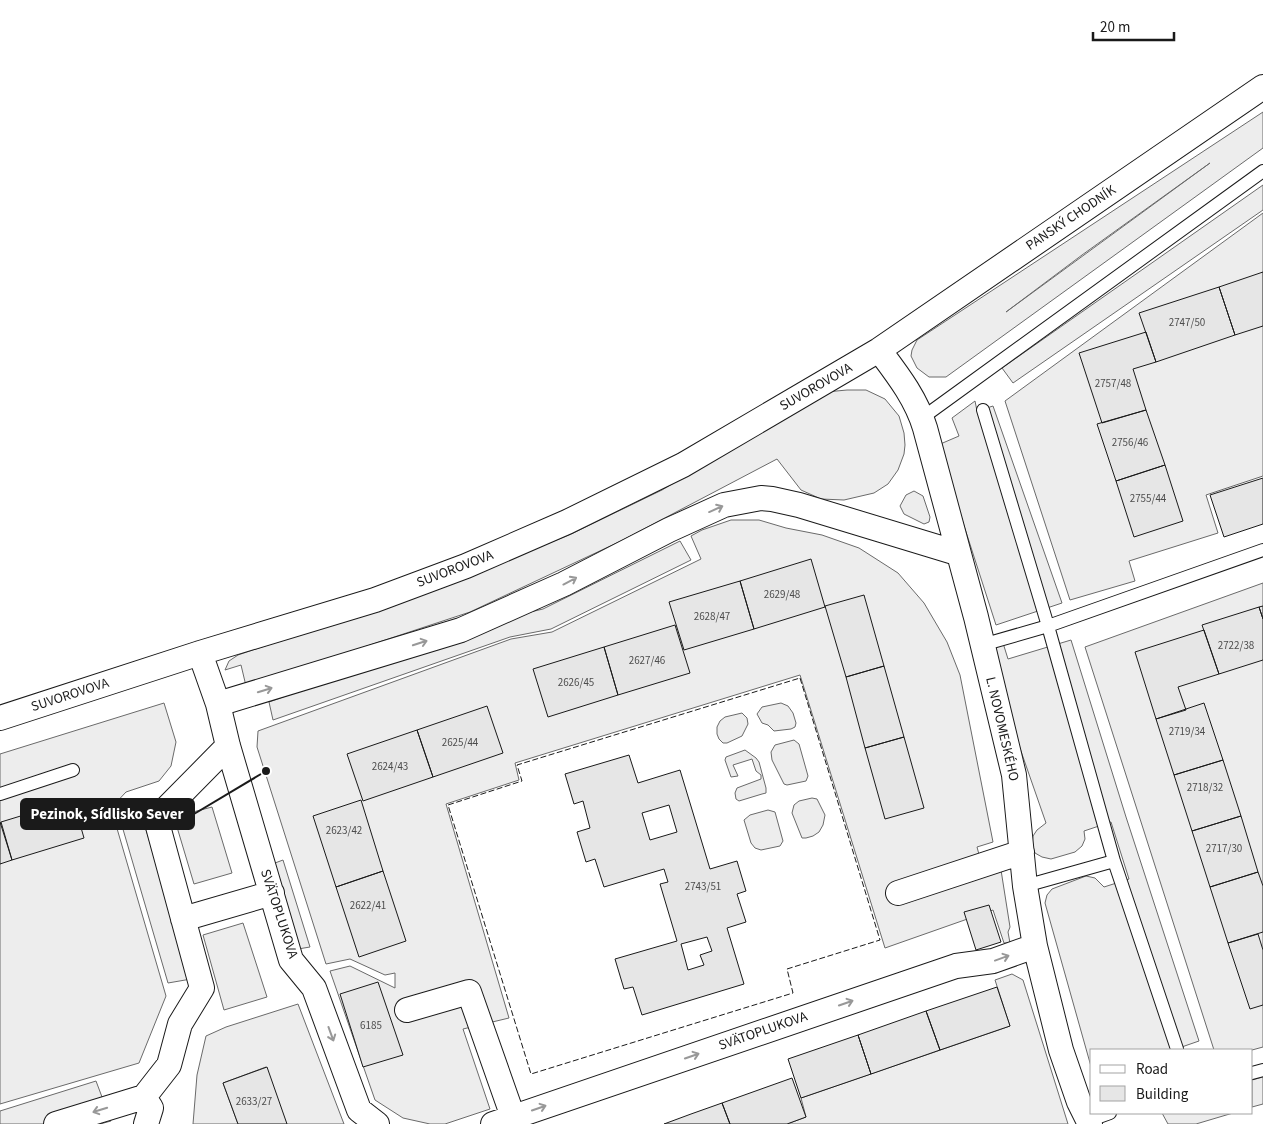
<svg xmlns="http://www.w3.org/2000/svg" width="1263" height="1124" font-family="'Source Sans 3',sans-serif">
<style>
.built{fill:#ededed;stroke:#6a6a6a;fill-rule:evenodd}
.building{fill:#e6e6e6;stroke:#1a1a1a;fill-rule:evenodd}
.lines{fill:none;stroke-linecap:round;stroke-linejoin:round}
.service-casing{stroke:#1a1a1a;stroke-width:14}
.minor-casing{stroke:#1a1a1a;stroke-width:26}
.service{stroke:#fff;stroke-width:12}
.minor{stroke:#fff;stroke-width:24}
.fence{stroke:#1a1a1a;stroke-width:1;stroke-dasharray:6 2.5;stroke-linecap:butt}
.oneway{stroke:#989898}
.labels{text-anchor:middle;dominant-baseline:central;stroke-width:4;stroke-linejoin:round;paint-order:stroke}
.number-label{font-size:11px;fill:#4d4d4d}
.street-label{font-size:14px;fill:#1a1a1a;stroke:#fff}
.leader{fill:none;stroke:#1a1a1a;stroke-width:2}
.callout-dot{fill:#1a1a1a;stroke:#fff;stroke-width:2}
.callout{fill:#1a1a1a;stroke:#1a1a1a;stroke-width:2}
.callout-label{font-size:15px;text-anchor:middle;font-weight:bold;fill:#fff}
</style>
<rect width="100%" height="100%" fill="#fff"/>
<path class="built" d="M1263,112V148L946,377H929L917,368L911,356L912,350L917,340ZM1210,163L1006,312L1082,255Z
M1263,185V210L1013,383L1002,368Z
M1263,213V476L1206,495L1218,533L1129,561L1135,581L1070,600L1005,401Z
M847,390H866L885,399L899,416L904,433L905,445L904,454L898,470L888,484L874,493L844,500L821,499L801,490L777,459L621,541L470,612L246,686L241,665L225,670L229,661L238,655L433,589L569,535L662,490L826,392Z
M975,401L977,411L993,406L1062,603L996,625L938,445L959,436L952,418Z
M914,491L923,496L930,517L929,522L924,524L904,514L900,506L906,495Z
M731,520H759L786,528L822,535L859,548L898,573L924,603L947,642L960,675L993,842L977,847L984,873L1001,870L1010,927L1008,932L1010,943H1004L993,910L885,948L800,675L515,763L519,780L446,804L509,1018L463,1029L490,1109L445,1124H430L403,1118L375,1100L330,971L350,966L395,988V973L385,975L350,959L326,964L257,747L258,731L511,639L552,632L701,559L691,536L702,530Z
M680,541L691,560L551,629L510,637L273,720L269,702L501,619L543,609Z
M1263,583V1047L1252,1050H1214L1085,647Z
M1071,640L1126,817L1199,1041L1173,1050H1092V1070L1045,903L1047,895L1052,889L1086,876L1095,878L1104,887L1129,879L1111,822L1084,831L1085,839L1082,846L1075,852L1051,859L1042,857L1035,853L1032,846L1033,836L1037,830L1046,823L991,665L992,651L1003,643L1008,659Z
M164,703L176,742L171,766L159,781L126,792L111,808L166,996L139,1063L0,1104V754Z
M781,703L788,706L793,713L796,723L795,727L791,729L774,731L768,725L762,723L757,714L762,707Z
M742,713L747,718L748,724L742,736L727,743H723L719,739L717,734V727L720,721L725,717Z
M794,740L799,744L808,776L806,781L787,785L784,784L772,760L771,752L775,745Z
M745,750L756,758L759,762L766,788V793L762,794L739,801L736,799L735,793L737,788L761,779V775L756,771L752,759L733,765L738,776L731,777L725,760L726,757Z
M812,798L817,799L825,815L823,825L819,832L813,836L806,838H802L792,813L794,805L799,801Z
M212,807L232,873L194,884L174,817Z
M768,810L775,812L783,841L780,846L761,850L755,848L751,843L744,820L750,815Z
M141,813L191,979L168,983L120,819Z
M283,860L310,947L292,950L267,866Z
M243,923L267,997L224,1010L203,935Z
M1012,974L1023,980L1068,1124H787L806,1117L801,1098L1010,1026L995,980Z
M298,1004L344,1124H286L266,1067L223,1083L238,1124H193L197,1075L206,1036L226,1027Z
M1263,1077V1104L1252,1107V1080Z
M96,1081L111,1121L100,1124H0V1111Z
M1162,1113H1233L1196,1124H1168Z"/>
<path class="building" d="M1263,272V326L1235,335L1219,287Z
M1219,287L1235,335L1156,362L1139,313Z
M1146,332L1156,362L1133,369L1146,410L1102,423L1079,353Z
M1146,410L1165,465L1116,481L1097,424Z
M1165,465L1183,521L1134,537L1116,481Z
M1263,478V524L1224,537L1210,495Z
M811,559L825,607L754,629L740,581Z
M740,581L754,629L684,650L669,602Z
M864,595L884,666L846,677L825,606Z
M1263,606V619L1259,607Z
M1259,607L1263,619V660L1219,674L1202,625Z
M675,625L690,673L618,695L604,647Z
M1204,630L1219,674L1178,687L1186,710L1156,719L1135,652Z
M604,647L618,695L548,717L533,669Z
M884,666L904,737L865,748L846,677Z
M1204,703L1223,760L1174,775L1156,719Z
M487,706L503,753L433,777L417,730Z
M417,730L433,777L363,801L347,754Z
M904,737L924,808L885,819L865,748Z
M629,755L638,783L680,770L710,869L737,861L746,891L737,894L746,922L727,928L744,984L642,1015L633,987L624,989L615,959L677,941L660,884L668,882L664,869L604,887L595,859L586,862L577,832L590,828L583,801L574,804L565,774ZM669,805L677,832L650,840L642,813ZM707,937L712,951L700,955L704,965L688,970L681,944Z
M1223,760L1241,816L1192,831L1174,775Z
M73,800L84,838L12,860L1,822Z
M361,800L383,871L336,887L313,816Z
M1241,816L1258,872L1210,887L1192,831Z
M0,822L12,860L0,864Z
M383,871L406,941L359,957L336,887Z
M1258,872L1263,886V932L1228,943L1210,887Z
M989,905L1001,942L976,950L964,912Z
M1258,934L1263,950V1005L1250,1009L1228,943Z
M378,982L403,1055L363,1067L340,994Z
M997,987L1010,1026L940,1050L926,1011Z
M926,1011L940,1050L871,1074L858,1035Z
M858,1035L871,1074L801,1098L788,1059Z
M267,1067L287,1124H238L223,1083Z
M792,1078L806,1117L787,1124H730L722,1103Z
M722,1103L730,1124H664L691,1114Z"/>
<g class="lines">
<g class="service-casing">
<path id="service" d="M922,418L1263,171
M982,645L1048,626L983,410
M0,794L73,770
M1114,861L1177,1049
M1025,886L1114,861L1048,626L1263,550
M1252,1073L1263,1070
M1088,1121L1110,1113"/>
</g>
<g class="minor-casing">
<path id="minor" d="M879,350C897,374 916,398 925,428L976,617L1014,775L1025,886L1035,946L1061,1050L1079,1102L1090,1124
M200,653L218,704L228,746L291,960L314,988L359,1110L377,1124
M218,704L461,630L564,584L669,530L724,505L761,498L772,499L799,505L957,553
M0,718L200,653L375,600L466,566L567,522L683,465L879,350L1263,87
M898,893L1022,852
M183,919L272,893
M407,1010L469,992L513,1117
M144,1097L151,1108L146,1124
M56,1124L144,1097L169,1065L180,1024L202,988L156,819L228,746
M493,1124L956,966L993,961L1035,946"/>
</g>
<use href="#service" class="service"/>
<use href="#minor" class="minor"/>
<path class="fence" d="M800,678L880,940L787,969L793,993L531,1074L448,805L522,781L517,765Z"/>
</g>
<defs><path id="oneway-shaft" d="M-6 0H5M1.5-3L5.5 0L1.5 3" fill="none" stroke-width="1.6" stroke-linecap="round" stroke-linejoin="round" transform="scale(1.25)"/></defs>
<g class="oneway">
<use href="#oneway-shaft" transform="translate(716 509) rotate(-24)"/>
<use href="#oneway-shaft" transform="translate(570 581) rotate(-28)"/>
<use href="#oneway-shaft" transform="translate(420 643) rotate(-18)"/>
<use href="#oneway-shaft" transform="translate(265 690) rotate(-17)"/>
<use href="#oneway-shaft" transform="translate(1002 958) rotate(-20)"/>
<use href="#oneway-shaft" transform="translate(846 1003) rotate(-19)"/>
<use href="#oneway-shaft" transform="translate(331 1034) rotate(70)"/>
<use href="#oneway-shaft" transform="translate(692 1056) rotate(-19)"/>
<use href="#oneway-shaft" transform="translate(539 1108) rotate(-19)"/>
<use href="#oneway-shaft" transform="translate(100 1110) rotate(163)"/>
</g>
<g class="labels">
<g class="number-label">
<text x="1187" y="322">2747/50</text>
<text x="1113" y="383">2757/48</text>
<text x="1130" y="442">2756/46</text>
<text x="1148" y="498">2755/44</text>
<text x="782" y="594">2629/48</text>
<text x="712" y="616">2628/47</text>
<text x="1236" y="645">2722/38</text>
<text x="647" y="660">2627/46</text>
<text x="576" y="682">2626/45</text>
<text x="1187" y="731">2719/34</text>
<text x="460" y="742">2625/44</text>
<text x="390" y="766">2624/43</text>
<text x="1205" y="787">2718/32</text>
<text x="344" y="830">2623/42</text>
<text x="1224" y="848">2717/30</text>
<text x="703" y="886">2743/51</text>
<text x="368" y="905">2622/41</text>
<text x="371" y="1025">6185</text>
<text x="254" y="1101">2633/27</text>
</g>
<g class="street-label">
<text transform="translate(1071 218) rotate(-34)">PANSKÝ CHODNÍK</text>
<text transform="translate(816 387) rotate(-30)">SUVOROVOVA</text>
<text transform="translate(455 569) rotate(-21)">SUVOROVOVA</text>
<text transform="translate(70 695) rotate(-18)">SUVOROVOVA</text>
<text transform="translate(1002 729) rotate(77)">L. NOVOMESKÉHO</text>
<text transform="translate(279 914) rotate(72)">SVÄTOPLUKOVA</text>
<text transform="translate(763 1031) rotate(-19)">SVÄTOPLUKOVA</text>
</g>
</g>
<path class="leader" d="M266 771L194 814"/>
<circle class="callout-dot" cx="266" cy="771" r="5"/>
<rect class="callout" x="21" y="799" width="173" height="30" rx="5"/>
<g class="callout-label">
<text x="107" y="819">Pezinok, Sídlisko Sever</text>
</g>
<rect x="1090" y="1049" width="162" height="65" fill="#ffffff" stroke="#a3a3a3"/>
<rect x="1100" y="1065" width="25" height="8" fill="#ffffff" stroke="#a3a3a3"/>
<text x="1136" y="1074" font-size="15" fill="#1a1a1a">Road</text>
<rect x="1100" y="1086" width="25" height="15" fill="#e6e6e6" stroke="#a3a3a3"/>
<text x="1136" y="1099" font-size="15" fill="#1a1a1a">Building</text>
<path d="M1093 32v8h81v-8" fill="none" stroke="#1a1a1a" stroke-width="2.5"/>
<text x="1100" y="32" font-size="15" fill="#1a1a1a" stroke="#ffffff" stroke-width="4" paint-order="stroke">20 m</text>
</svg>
